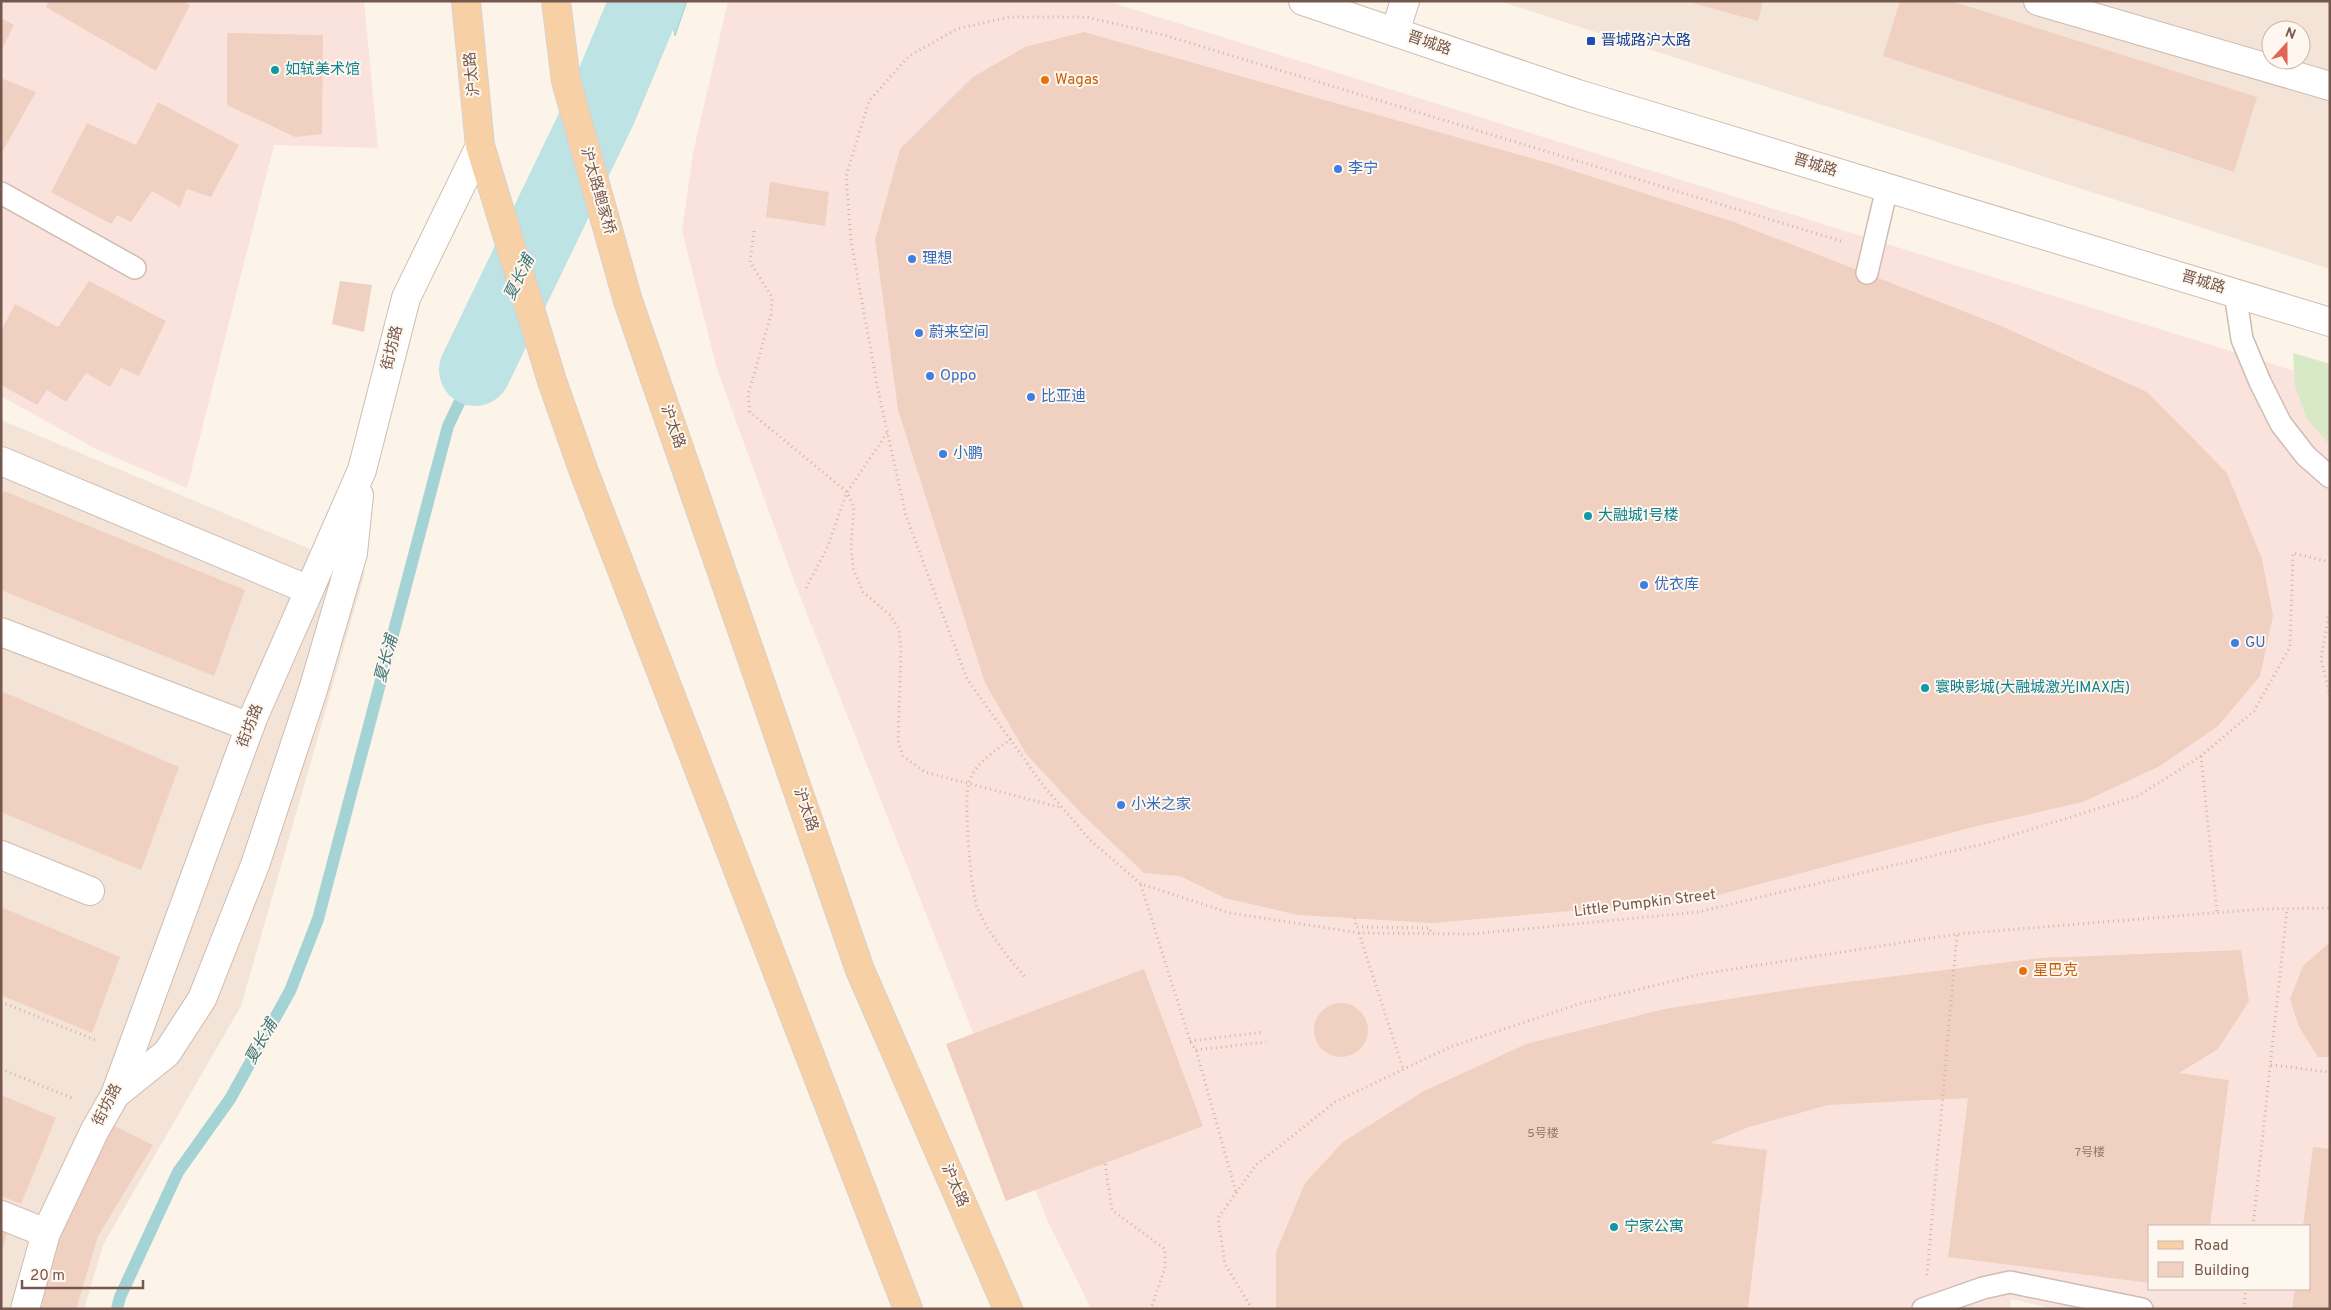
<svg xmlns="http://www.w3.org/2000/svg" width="2331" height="1310" font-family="Overpass,'Noto Sans SC',sans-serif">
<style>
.residential{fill:#f3e4d7;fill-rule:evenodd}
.commercial{fill:#fbe3dd;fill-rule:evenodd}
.green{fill:#d8e9c7}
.water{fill:#bde3e5;stroke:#a4d3d6}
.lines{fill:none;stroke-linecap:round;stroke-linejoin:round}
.stream{stroke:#a4d3d6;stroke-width:12}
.river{stroke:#bde3e5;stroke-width:72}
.building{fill:#f0d0c1}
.lane-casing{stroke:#cfbcb1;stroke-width:24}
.street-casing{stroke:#cfbcb1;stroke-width:30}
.secondary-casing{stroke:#d2bbaf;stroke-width:30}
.primary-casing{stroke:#d8d0cd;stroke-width:30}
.path{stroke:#d5b3a4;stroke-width:3;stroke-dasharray:1 4;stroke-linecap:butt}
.lane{stroke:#fff;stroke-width:21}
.street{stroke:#fff;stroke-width:28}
.secondary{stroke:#fff;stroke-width:28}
.primary{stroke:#f7d1a5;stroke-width:28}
.transit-dot{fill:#1a4fb4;stroke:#fef7ef;stroke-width:2}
.culture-dot{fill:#0f9aa8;stroke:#fef7ef;stroke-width:2}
.food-dot{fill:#e8710a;stroke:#fef7ef;stroke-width:2}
.shop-dot{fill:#3f7fe0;stroke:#fef7ef;stroke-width:2}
.labels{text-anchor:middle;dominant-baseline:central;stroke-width:4;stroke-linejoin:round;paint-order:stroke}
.number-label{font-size:12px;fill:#94766a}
.transit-label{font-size:15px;fill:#164399;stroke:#fef7ef;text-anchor:start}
.street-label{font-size:15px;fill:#75584d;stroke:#fef7ef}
.culture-label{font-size:15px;fill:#0d838f;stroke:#fef7ef;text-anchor:start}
.food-label{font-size:15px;fill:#c56008;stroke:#fef7ef;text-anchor:start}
.shop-label{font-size:15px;fill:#366cbe;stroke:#fef7ef;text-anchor:start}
.water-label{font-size:16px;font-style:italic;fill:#417679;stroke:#fef7ef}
</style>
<rect width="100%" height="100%" fill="#fcf3e9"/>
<path class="residential" d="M1499,1H2330V269L1838,110ZM2271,30H2301V60H2271Z
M1,420L365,572L241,1006L103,1245L84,1309H1Z"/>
<path class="commercial" d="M1,1H364L378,148L274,145L187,488L96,449L1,396Z
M728,1H1107L2330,382V1309H2055L2011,1299L2010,1309H1091L1048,1222L796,586L717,369L682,231L693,153ZM2150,1226H2310V1289H2150Z"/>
<path class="green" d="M2293,353L2330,364V445L2307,419L2295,386Z"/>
<path class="water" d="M669,1H687L675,36Z"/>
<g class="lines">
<path class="stream" d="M117,1309L120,1297L178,1172L230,1099L290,991L318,919L448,426L475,370"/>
<path class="river" d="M475,370L601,109L646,1"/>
</g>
<path class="building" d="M49,1H184L190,5L156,71L46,7Z
M1686,1H1763L1758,21Z
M1900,1H1951L2257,97L2234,172L1883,56Z
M1,18L14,25L1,51Z
M1084,32L1552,164L1734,222L1999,325L2147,392L2227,473L2262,559L2273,616L2260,676L2218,726L2160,766L2083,802L1973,827L1700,900L1432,923L1298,915L1225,898L1180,876L1144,873L1081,813L1027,755L985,683L898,410L875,240L900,149L973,77L1025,47Z
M227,33L323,35L322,134L295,137L227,105Z
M1,78L36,92L1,154Z
M158,102L239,145L211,197L187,189L180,207L152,191L131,222L117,215L111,224L51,192L87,123L136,145Z
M770,182L829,192L825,226L766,217Z
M89,281L166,321L139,376L121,368L110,387L86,373L66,402L47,390L37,405L1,385V331L15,304L58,327Z
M340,281L372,285L364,332L332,324Z
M4,491L245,590L214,676L1,590V498Z
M1,691L179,767L141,870L1,812Z
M1,907L120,957L92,1033L1,995Z
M2330,942V1057H2318L2299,1027L2290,999L2303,966Z
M2241,950L2249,1001L2218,1049L2179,1073L2229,1080L2210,1226H2150V1283L1948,1257L1968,1098L1828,1105L1749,1127L1710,1143L1767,1150L1748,1309H1276V1252L1305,1183L1343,1142L1422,1092L1526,1044L1664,1009L1808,987L2041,958Z
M1144,969L1203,1126L1006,1201L946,1044Z
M1314 1030a27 27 0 1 1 54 0a27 27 0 1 1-54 0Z
M1,1095L56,1118L21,1204L1,1196Z
M111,1124L153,1145L98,1236L76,1309H39L63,1221Z
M2313,1147L2330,1149V1309H2292L2295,1289H2310V1226H2303Z
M1,1228L8,1230L2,1251L1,1250Z"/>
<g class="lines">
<g class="lane-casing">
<path id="lane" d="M1,193L135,268
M1867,273L1887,188
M2235,293L2242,339L2260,382L2281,424L2306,456L2330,477
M1923,1309L1983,1288L2010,1282L2142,1309"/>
</g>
<g class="street-casing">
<path id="street" d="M2038,1L2330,86
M1395,32L1405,1
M1,461L309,590
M1,632L250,727
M1,855L90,891
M116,1094L167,1053L202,999L255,865L313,690L353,553L359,495
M1,1215L46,1233
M25,1309L46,1233L95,1130L115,1095L253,718L362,470L406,298L480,146"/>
</g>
<g class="secondary-casing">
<path id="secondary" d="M1303,1L1578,94L2330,322"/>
</g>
<g class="primary-casing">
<path id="primary" d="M466,1L480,146L552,381L584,472L908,1309
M556,1L566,81L628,301L860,970L1008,1309"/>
</g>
<path class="path" d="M754,231L750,262L772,297L771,315L748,395L750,412L847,492L854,507L851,547L853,568L863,592L890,615L899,629L901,649L898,741L903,756L925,772L1062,808
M1841,241L1164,35L1086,17H1009L957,29L909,56L869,101L846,176L851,241L878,390L906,516L967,679L1042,784L1090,840L1141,884L1230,913L1359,933L1471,934L1698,912L1987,843L2138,796L2201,756L2254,711L2290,647L2293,553L2330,562
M806,588L828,546L847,492L887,433
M2330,607L2321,659L2330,696
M1011,739C995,751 976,762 969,782C963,798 971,891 977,907C988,933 1008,958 1027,979
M2201,756L2217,913
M1141,885L1190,1041L1196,1050L1236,1192
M1355,918L1356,927L1430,928L1431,934
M1359,933L1403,1069
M1,1002L98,1041
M1190,1041L1263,1032
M1196,1050L1266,1042
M2271,1065L2330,1072
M1,1069L72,1098
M1105,1164L1112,1210L1165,1249V1268L1151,1309
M2253,1226L2287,909
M1927,1275L1957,934
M1252,1309L1225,1264L1218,1218L1256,1165L1335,1102L1450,1047L1582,1003L1702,974L1957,934L2262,909L2330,908
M2244,1309L2246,1289"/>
<use href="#lane" class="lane"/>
<use href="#street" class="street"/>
<use href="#secondary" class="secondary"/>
<use href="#primary" class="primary"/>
</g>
<rect class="transit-dot" x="1586" y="36" width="10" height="10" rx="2.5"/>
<g class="culture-dot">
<circle cx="275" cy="70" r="5"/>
<circle cx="1588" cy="516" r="5"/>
<circle cx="1925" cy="688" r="5"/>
<circle cx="1614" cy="1227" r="5"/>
</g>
<g class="food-dot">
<circle cx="1045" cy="80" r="5"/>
<circle cx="2023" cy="971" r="5"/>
</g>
<g class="shop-dot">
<circle cx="1338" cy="169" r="5"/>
<circle cx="912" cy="259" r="5"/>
<circle cx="919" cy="333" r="5"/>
<circle cx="930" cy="376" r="5"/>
<circle cx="1031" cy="397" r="5"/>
<circle cx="943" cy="454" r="5"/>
<circle cx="1644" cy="585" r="5"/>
<circle cx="2235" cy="643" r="5"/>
<circle cx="1121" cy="805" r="5"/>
</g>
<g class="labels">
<g class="number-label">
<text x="1543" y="1134">5号楼</text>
<text x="2090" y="1153">7号楼</text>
</g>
<g class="transit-label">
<text x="1601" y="41">晋城路沪太路</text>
</g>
<g class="street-label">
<text transform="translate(1429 44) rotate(19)">晋城路</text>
<text transform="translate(473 74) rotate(-96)">沪太路</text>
<text transform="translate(1815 166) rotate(17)">晋城路</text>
<text transform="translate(597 191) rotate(74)">沪太路鲍家桥</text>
<text transform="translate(2203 283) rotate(17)">晋城路</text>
<text transform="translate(393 348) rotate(-76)">街坊路</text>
<text transform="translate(672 427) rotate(71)">沪太路</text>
<text transform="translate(251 726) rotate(-69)">街坊路</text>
<text transform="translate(805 810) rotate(71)">沪太路</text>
<text transform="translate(1645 904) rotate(-7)">Little Pumpkin Street</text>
<text transform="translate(108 1105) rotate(-63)">街坊路</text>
<text transform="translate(954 1186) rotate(66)">沪太路</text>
</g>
<g class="culture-label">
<text x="285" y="70">如轼美术馆</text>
<text x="1598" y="516">大融城1号楼</text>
<text x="1935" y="688">寰映影城(大融城激光IMAX店)</text>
<text x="1624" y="1227">宁家公寓</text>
</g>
<g class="food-label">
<text x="1055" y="80">Wagas</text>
<text x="2033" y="971">星巴克</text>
</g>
<g class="shop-label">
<text x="1348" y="169">李宁</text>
<text x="922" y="259">理想</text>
<text x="929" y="333">蔚来空间</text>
<text x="940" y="376">Oppo</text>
<text x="1041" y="397">比亚迪</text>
<text x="953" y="454">小鹏</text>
<text x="1654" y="585">优衣库</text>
<text x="2245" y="643">GU</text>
<text x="1131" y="805">小米之家</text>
</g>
<g class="water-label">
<text transform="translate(520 278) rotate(-64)">夏长浦</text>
<text transform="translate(387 659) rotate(-75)">夏长浦</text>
<text transform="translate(262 1042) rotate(-61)">夏长浦</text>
</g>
</g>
<rect width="2331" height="1310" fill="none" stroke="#75584d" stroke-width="5"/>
<rect x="2148" y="1225" width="162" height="65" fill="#fef7ef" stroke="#c7b7ae"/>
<rect x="2158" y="1241" width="25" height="8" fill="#f7d1a5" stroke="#c7b7ae"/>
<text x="2194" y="1250" font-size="15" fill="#75584d">Road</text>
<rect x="2158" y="1262" width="25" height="15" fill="#f0d0c1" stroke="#c7b7ae"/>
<text x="2194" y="1275" font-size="15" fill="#75584d">Building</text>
<g transform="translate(2286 45) rotate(21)"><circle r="24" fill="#fef7ef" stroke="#c7b7ae"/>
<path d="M0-4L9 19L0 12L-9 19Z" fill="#e06654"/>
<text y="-8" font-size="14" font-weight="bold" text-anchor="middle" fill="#75584d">N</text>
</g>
<path d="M22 1280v8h121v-8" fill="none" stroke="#75584d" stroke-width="2.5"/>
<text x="30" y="1280" font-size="15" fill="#75584d" stroke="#fef7ef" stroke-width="4" paint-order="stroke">20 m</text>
</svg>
